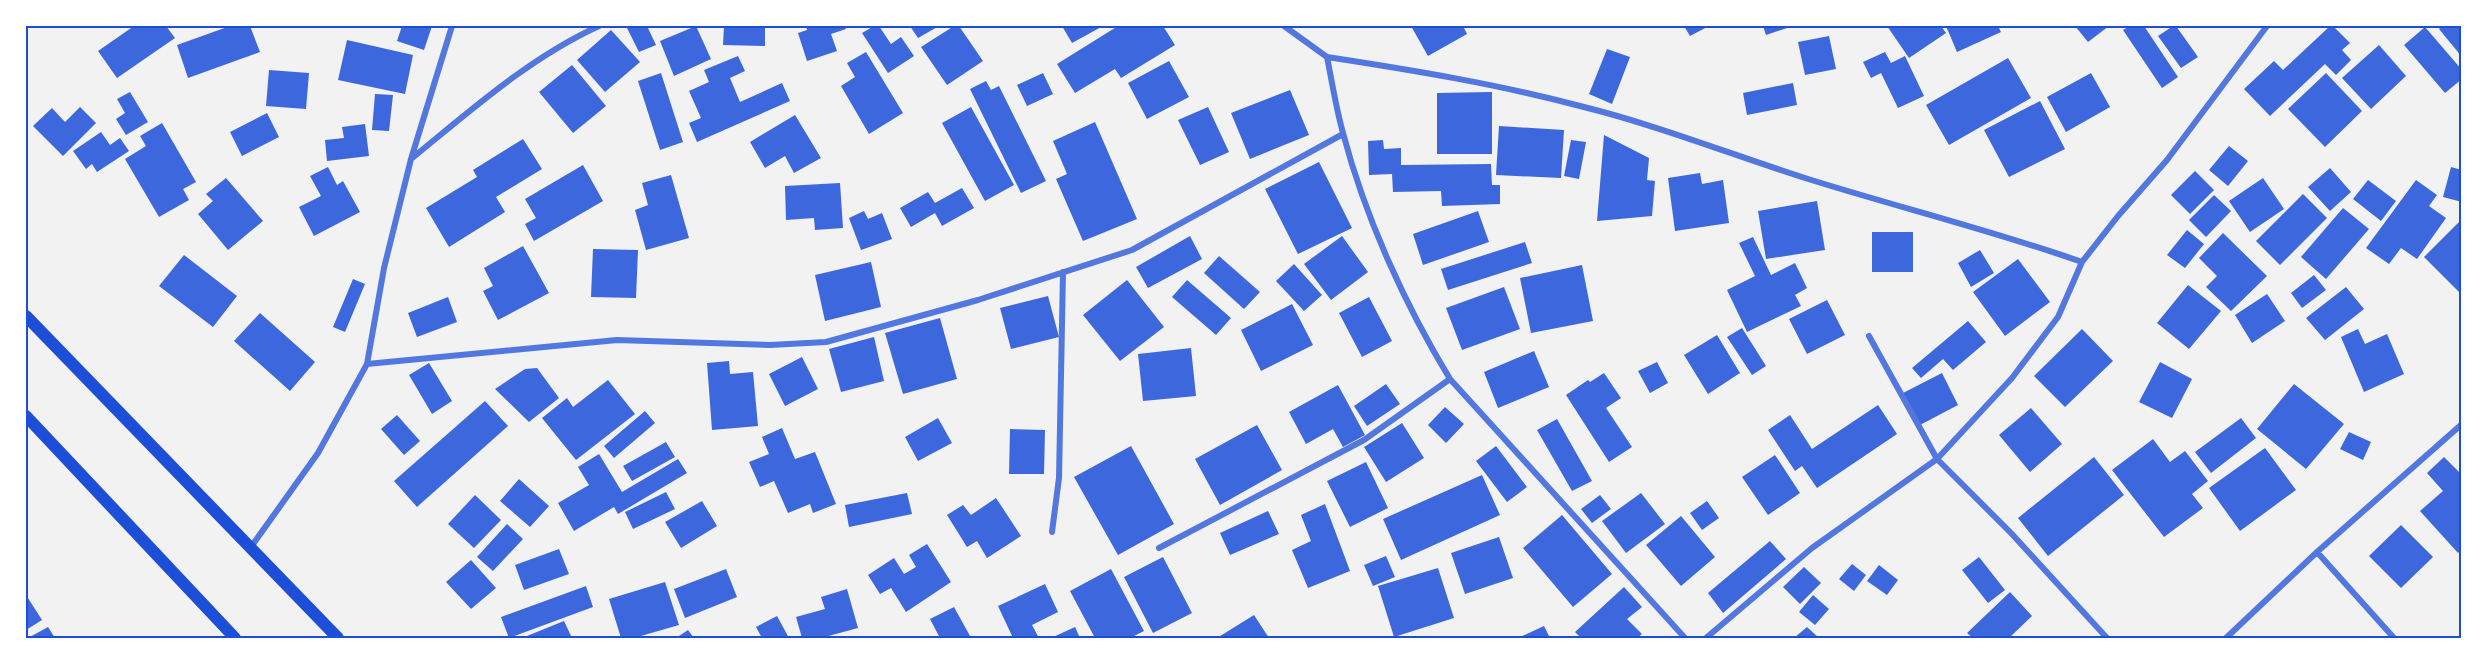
<svg xmlns="http://www.w3.org/2000/svg" width="2487" height="664" font-family="Poppins,sans-serif">
<style>
.building{fill:#3d67dc}
.lines{fill:none;stroke-linecap:round;stroke-linejoin:round}
.minor{stroke:#5277de;stroke-width:6}
.secondary{stroke:#1d4ed8;stroke-width:12}
.neatline{fill:none;stroke:#1d4ed8;stroke-width:2}
</style>
<rect width="100%" height="100%" fill="#f2f2f2"/>
<path class="building" d="M134,26H166L175,38L117,78L98,51Z
M230,26H250L260,52L188,78L177,45Z
M402,26H432L424,50L397,41Z
M626,26H647L656,45L639,52Z
M696,26L711,59L674,76L660,41Z
M724,26H765V46L723,45Z
M806,26H845L846,29L831,34L837,51L807,61L798,33L807,30Z
M874,26H879L891,44L901,37L914,56L888,73L862,33Z
M910,26H939L918,38Z
M954,26H959L983,61L947,85L921,47Z
M1062,26H1103L1072,43Z
M1118,26H1163L1175,45L1121,78L1115,69L1075,93L1057,64Z
M1411,26H1463L1467,34L1428,56Z
M1684,26H1709L1690,36Z
M1763,26H1793L1766,35Z
M1887,26H1941L1946,33L1909,58Z
M1946,26H1998L2001,32L1957,52Z
M2075,26H2109L2088,42Z
M2130,26H2144L2178,77L2162,88L2123,30Z
M2173,26H2176L2198,57L2181,68L2158,36Z
M2330,26H2333L2350,43L2342,50L2351,60L2336,75L2325,64L2270,116L2244,89L2274,61L2283,70Z
M2442,26H2462V57L2439,29Z
M2425,27L2462,70V79L2445,93L2404,45Z
M611,30L640,62L605,92L577,60Z
M1829,36L1836,69L1805,75L1798,42Z
M347,40L413,55L405,94L338,80Z
M2379,45L2406,76L2371,109L2342,78Z
M1607,49L1630,57L1612,104L1589,94Z
M866,52L903,113L869,134L841,86L855,77L847,63Z
M1885,52L1891,63L1905,56L1924,96L1898,108L1881,73L1871,78L1863,62Z
M738,56L745,71L730,78L740,102L782,83L790,101L697,142L689,123L701,118L689,91L709,82L704,70Z
M2008,58L2031,98L1949,145L1926,105Z
M1169,61L1189,97L1147,119L1128,83Z
M572,65L606,106L573,133L539,92Z
M269,70L309,73L306,109L266,106Z
M661,73L683,142L660,150L638,81Z
M1043,73L1053,94L1027,106L1017,85Z
M2091,73L2110,107L2066,132L2047,97Z
M2326,73L2362,111L2325,147L2288,109Z
M986,81L991,90L999,86L1046,181L1021,193L970,89Z
M1793,83L1797,105L1747,115L1743,93Z
M1290,90L1309,135L1250,159L1231,113Z
M130,92L148,122L126,135L116,119L125,113L117,99Z
M1492,92V154H1437V93Z
M375,94L393,95L389,131L372,130Z
M2040,101L2065,149L2009,177L1984,130Z
M80,107L96,123L63,156L33,126L52,108L65,122Z
M971,107L1014,185L985,201L942,123Z
M1208,107L1229,152L1200,165L1178,120Z
M267,113L279,137L242,156L230,132Z
M795,115L821,158L794,173L785,156L765,168L750,142Z
M1095,122L1137,219L1083,241L1056,179L1067,174L1053,141Z
M162,123L196,182L183,189L189,200L159,217L125,159L146,146L140,136Z
M365,124L369,156L327,161L325,140L344,138L342,127Z
M1499,126L1564,130L1561,178L1496,175Z
M101,132L110,145L120,138L129,151L97,172L92,164L86,169L73,151Z
M1604,135L1649,158L1647,180L1655,181L1652,216L1597,221Z
M523,139L542,169L496,197L505,212L449,247L426,208L477,177L473,170Z
M1383,140L1384,149L1401,148V165L1491,164L1492,185H1500V204L1442,206L1441,191L1393,192L1392,174L1369,175L1368,141Z
M1571,140L1586,142L1579,179L1564,176Z
M2229,146L2248,161L2228,186L2209,170Z
M1319,162L1352,228L1298,254L1265,189Z
M583,165L603,201L534,241L525,224L536,218L525,199Z
M328,167L337,185L343,181L360,212L314,236L299,207L321,196L310,176Z
M2451,167L2462,170V202L2443,197Z
M2330,168L2351,192L2330,211L2308,187Z
M2195,171L2214,190L2190,214L2171,195Z
M1700,173L1702,184L1723,180L1729,223L1675,231L1668,178Z
M671,175L689,238L646,250L635,210L648,205L642,183Z
M226,178L263,221L228,250L198,214L213,201L206,194Z
M2263,178L2284,209L2250,232L2229,201Z
M2368,180L2396,201L2381,221L2353,199Z
M2416,180L2437,195L2429,206L2446,218L2417,259L2401,248L2389,264L2366,248Z
M840,183L843,228L815,230L814,218L786,220L785,186Z
M962,188L974,208L942,226L935,213L911,227L900,208L928,192L935,203Z
M2303,194L2327,218L2280,265L2256,241Z
M2214,195L2231,211L2206,237L2189,220Z
M1817,201L1825,250L1766,259L1758,211Z
M2343,208L2369,229L2326,279L2301,257Z
M864,211L868,219L882,213L892,239L861,250L849,218Z
M1478,211L1489,242L1423,265L1413,234Z
M2462,219V295L2424,257Z
M2187,230L2204,244L2185,268L2167,255Z
M1872,232H1913V272H1872Z
M2223,233L2267,276L2231,311L2206,287L2217,276L2199,258Z
M1190,236L1202,259L1148,288L1136,267Z
M1342,236L1368,272L1331,300L1304,264Z
M1753,237L1771,275L1795,263L1807,288L1795,295L1801,306L1747,332L1727,290L1755,276L1739,243Z
M1525,242L1532,263L1448,290L1441,269Z
M523,246L549,293L498,320L483,291L493,286L484,268Z
M593,249L638,250L636,298L591,297Z
M1980,250L1994,273L1971,287L1958,263Z
M184,255L237,296L213,327L159,286Z
M1219,256L1260,292L1244,309L1204,273Z
M2018,259L2050,302L2005,336L1973,292Z
M871,262L881,307L825,321L815,275Z
M1294,264L1322,295L1304,311L1276,281Z
M1582,265L1593,321L1531,333L1520,278Z
M2314,275L2326,290L2302,308L2291,293Z
M353,279L365,284L345,332L333,327Z
M1127,280L1164,327L1120,361L1083,315Z
M1187,280L1231,318L1216,335L1172,297Z
M2188,285L2221,311L2189,349L2157,323Z
M1504,287L1520,329L1462,350L1446,308Z
M2346,287L2364,309L2325,340L2306,318Z
M2267,294L2285,321L2252,343L2235,315Z
M1048,296L1059,337L1011,349L1000,308Z
M448,297L457,322L417,337L408,313Z
M1369,297L1392,341L1362,357L1339,313Z
M1827,300L1845,335L1807,354L1789,319Z
M1292,304L1313,345L1261,371L1241,330Z
M260,313L315,362L290,391L234,341Z
M940,318L957,379L903,394L885,333Z
M1968,321L1986,342L1953,370L1943,359L1921,378L1912,368Z
M1742,328L1766,366L1752,375L1727,337Z
M2082,329L2113,361L2065,407L2034,376Z
M2358,329L2365,344L2387,334L2404,374L2364,392L2341,337Z
M1717,335L1740,373L1708,394L1684,355Z
M874,337L884,381L841,392L829,349Z
M1191,348L1196,396L1143,401L1138,354Z
M1534,351L1549,387L1498,408L1484,372Z
M802,357L818,389L785,406L769,374Z
M729,361L730,374L753,372L758,426L712,430L707,363Z
M1657,362L1668,383L1650,393L1638,371Z
M2160,362L2192,379L2172,418L2139,402Z
M429,363L452,401L432,414L409,375Z
M537,368L559,398L529,422L495,389L525,369Z
M1604,373L1621,398L1606,408L1632,447L1609,462L1566,395L1588,380L1590,382Z
M1942,373L1958,405L1920,425L1903,393Z
M608,380L635,414L576,460L542,418L567,398L573,407Z
M1386,384L1400,404L1367,426L1354,406Z
M2294,384L2344,424L2306,469L2257,429Z
M1338,385L1365,435L1343,447L1333,429L1306,444L1289,412Z
M485,401L508,426L417,507L394,481Z
M1878,405L1897,434L1817,488L1802,466L1795,471L1768,430L1790,415L1812,449Z
M1445,407L1464,424L1446,443L1428,425Z
M2031,408L2062,444L2030,472L1999,435Z
M645,411L655,423L614,458L604,446Z
M397,415L420,441L404,455L381,429Z
M938,418L952,443L918,461L905,437Z
M2241,418L2256,438L2211,473L2195,452Z
M1557,419L1592,481L1572,491L1537,430Z
M1402,423L1424,458L1386,482L1364,447Z
M1257,425L1282,470L1220,505L1195,459Z
M782,428L795,459L815,452L836,504L813,513L810,504L788,513L774,481L760,487L749,462L769,454L762,437Z
M1010,429L1045,430L1044,474H1009Z
M2349,432L2371,442L2363,460L2340,449Z
M2153,439L2170,462L2185,451L2208,481L2192,494L2203,508L2164,537L2112,470Z
M666,442L675,457L632,481L623,466Z
M1131,446L1174,524L1118,555L1074,477Z
M1496,446L1527,487L1507,502L1476,461Z
M2265,448L2296,490L2240,531L2209,488Z
M599,454L622,492L678,459L687,473L618,514L614,507L574,531L558,503L589,485L578,467Z
M1775,455L1800,493L1768,515L1742,477Z
M2094,457L2124,495L2048,556L2018,518Z
M2444,457L2462,475V549L2458,553L2420,511L2443,491L2427,473Z
M1366,462L1388,508L1350,527L1327,481Z
M1482,475L1500,515L1401,560L1383,519Z
M519,479L549,506L530,527L500,501Z
M666,492L675,509L633,529L625,512Z
M907,493L912,514L849,527L845,505Z
M1641,493L1665,524L1626,553L1602,521Z
M475,495L501,520L474,548L448,524Z
M1600,495L1611,509L1592,523L1581,509Z
M996,498L1021,536L987,558L977,541L967,547L947,515L963,505L971,515Z
M702,501L717,526L681,548L665,522Z
M1707,501L1719,518L1702,530L1690,513Z
M1325,504L1350,571L1308,588L1292,550L1311,541L1301,515Z
M1268,511L1279,534L1230,555L1220,533Z
M1562,515L1612,574L1573,607L1523,548Z
M1681,516L1715,557L1681,586L1646,545Z
M507,524L523,539L493,571L477,557Z
M2401,525L2433,557L2401,588L2369,556Z
M1499,537L1513,578L1465,594L1451,553Z
M1770,541L1786,559L1723,613L1708,593Z
M927,544L951,582L906,612L891,588L880,594L868,575L894,558L904,574L916,567L909,555Z
M559,549L569,574L524,590L515,565Z
M1386,556L1395,577L1373,586L1364,565Z
M1163,557L1192,613L1153,633L1124,577Z
M1979,557L2005,590L1988,603L1962,570Z
M471,560L496,588L471,609L446,582Z
M1852,564L1866,575L1854,591L1839,579Z
M1879,565L1898,580L1887,595L1867,581Z
M1804,567L1821,583L1800,604L1783,587Z
M1438,568L1454,618L1394,637L1378,586Z
M726,569L737,597L685,618L674,589Z
M1111,569L1144,631L1130,638H1095L1070,591Z
M665,582L679,625L634,638H621L609,599Z
M1045,584L1058,612L1032,625L1039,638H1013L998,606Z
M586,586L593,607L509,638L501,617Z
M1624,587L1642,607L1627,619L1642,634L1637,638H1581L1575,632Z
M847,589L858,628L821,638H802L796,617L825,609L821,597Z
M2010,592L2032,616L2009,638H1973L1967,633Z
M26,595L42,620L26,630Z
M1813,595L1829,609L1815,625L1799,612Z
M954,607L970,636L940,638L930,619Z
M1254,615L1269,638H1217Z
M777,616L789,638H762L756,627Z
M564,621L572,638H522Z
M1544,626L1550,638H1518Z
M48,627L55,638H28Z
M1075,627L1080,638H1051Z
M1807,627L1819,638H1794Z
M688,630L694,638H676Z"/>
<g class="lines">
<path class="minor" d="M1284,26L1327,57C1332,82 1336,108 1343,133C1365,217 1405,305 1450,379L1685,638
M1327,57C1412,70 1497,84 1580,106C1657,125 1730,154 1805,178C1897,207 1991,230 2082,262
M411,159C470,111 529,58 599,26
M1869,336L1937,459L2011,533L2107,638
M367,364L617,340L770,345L826,342L978,300L1132,250L1343,134
M1052,532L1059,478L1063,272
M251,547L318,453L367,364L384,268L411,159L452,26
M1159,548L1364,440L1450,379
M2317,552L2394,638
M1706,638L1812,548L1937,459L2012,378L2058,317L2082,262L2118,216L2167,160L2267,26
M2226,638L2317,552L2462,424"/>
<path class="secondary" d="M26,316L338,638
M26,416L235,638"/>
</g>
<rect width="2487" height="664" fill="none" stroke="#ffffff" stroke-width="54"/>
<rect x="27" y="27" width="2433" height="610" class="neatline"/>
</svg>
